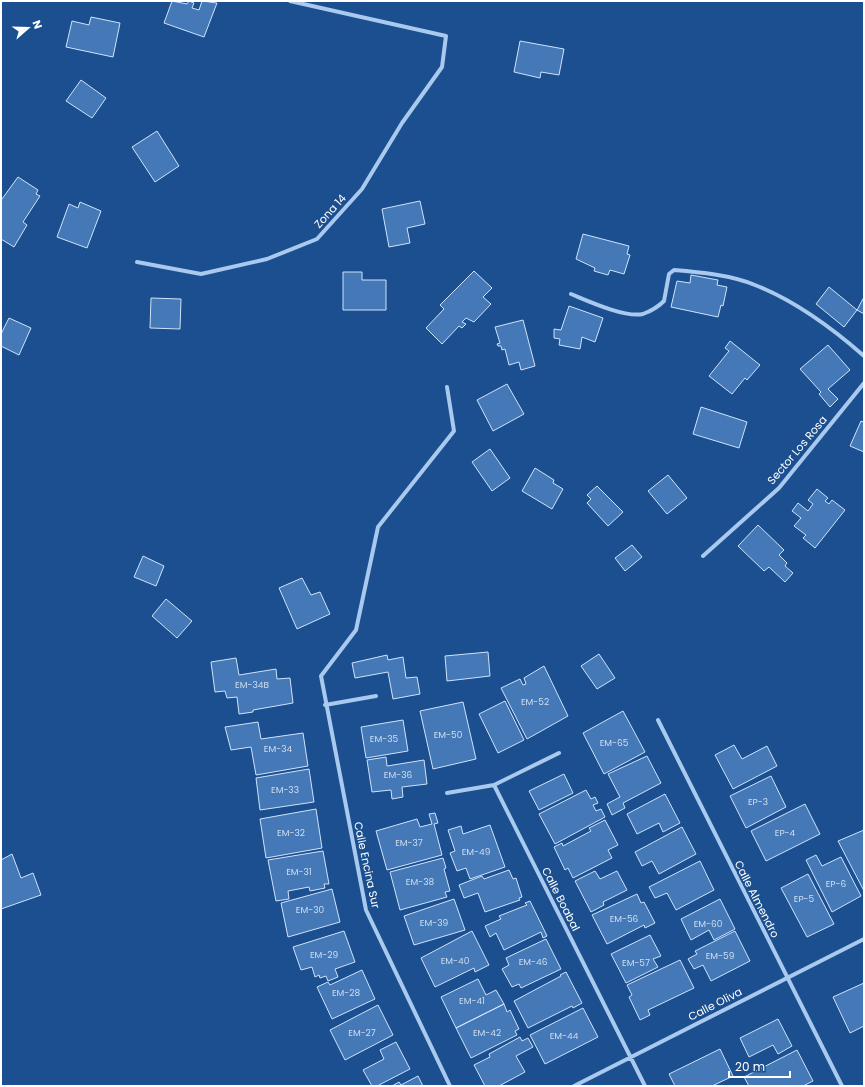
<svg xmlns="http://www.w3.org/2000/svg" width="865" height="1087" font-family="Poppins,sans-serif">
<style>
.building{fill:#4478b7;stroke:#cfe3fa}
.lines{fill:none;stroke-linecap:round;stroke-linejoin:round}
.minor{stroke:#a9c9ee;stroke-width:4}
.labels{text-anchor:middle;dominant-baseline:central;stroke-width:4;stroke-linejoin:round;paint-order:stroke}
.number-label{font-size:9px;fill:#d0dded}
.street-label{font-size:11px;fill:#fff;stroke:#1b4f8f}
</style>
<rect width="100%" height="100%" fill="#1b4f8f"/>
<path class="building" d="M172,1L187,4L189,1L194,3L192,8L199,10L202,1L217,3L204,37L164,23Z
M91,17L120,23L113,57L66,47L72,21L89,25Z
M520,41L564,49L559,75L541,72L540,78L514,72Z
M81,80L106,98L92,118L66,101Z
M157,131L179,166L155,182L132,147Z
M18,177L38,190L36,194L40,196L23,222L27,225L14,247L1,239V198L2,199Z
M420,201L425,224L407,228L410,243L389,247L382,209Z
M80,202L101,211L87,248L57,237L69,204L78,208Z
M583,234L629,246L627,254L630,255L624,274L610,270L608,275L594,271L595,268L576,259Z
M474,271L492,288L483,297L491,304L474,322L466,318L462,322L466,324L462,328L459,326L442,344L426,328L444,309L440,305Z
M343,272H362V280H386V310H343Z
M691,275L718,280L717,285L727,287L723,306L721,305L718,317L671,307L677,281L690,283Z
M829,287L857,310L844,327L816,304Z
M864,297V314L857,310Z
M151,298L181,299L180,329L150,328Z
M569,306L603,318L595,342L582,337L580,349L559,345L560,339L554,338V329L561,330Z
M9,318L31,328L19,355L1,346V334Z
M523,320L535,366L521,370L519,362L509,365L505,349L502,350L501,346H498L497,344L500,343L495,327Z
M730,341L760,365L747,380L745,378L732,394L709,376L729,351L725,348Z
M828,345L850,370L828,389L838,399L830,407L819,394L821,392L800,369Z
M507,384L524,414L493,431L477,400Z
M701,407L747,422L739,448L693,434Z
M864,420V452L850,446L861,421L863,422Z
M490,449L510,478L492,491L472,462Z
M535,468L554,480L553,483L563,489L552,509L522,491Z
M668,475L687,498L667,514L648,491Z
M597,486L623,512L608,526L587,503L591,499L587,495Z
M817,489L828,498L825,501L829,504L832,500L845,510L815,548L803,538L806,535L794,526L801,518L792,511L798,503L808,511L813,504L808,500Z
M758,525L784,550L779,555L787,563L785,566L793,573L785,582L769,567L764,571L738,546Z
M632,545L642,557L625,571L615,558Z
M143,556L164,566L156,586L134,577Z
M302,578L311,595L320,592L330,614L297,629L279,588Z
M166,599L192,621L177,638L152,616Z
M488,652L490,676L447,681L445,656Z
M599,654L615,678L597,689L581,666Z
M387,655L388,660L403,657L406,678L417,677L420,694L393,699L388,672L355,678L352,663Z
M236,658L239,675L276,669L277,679L290,678L293,703L253,710V712L239,714L237,697L227,698L225,691L215,692L211,662Z
M544,666L568,716L527,739L501,688L520,679L523,685L526,684L524,678Z
M505,701L524,740L498,753L479,714Z
M463,702L476,759L433,769L420,711Z
M623,711L645,752L604,774L583,733Z
M403,720L408,751L366,758L361,727Z
M258,722L261,739L303,733L308,766L256,775L251,747L231,750L225,727Z
M734,745L742,759L767,746L777,766L733,789L715,755Z
M647,756L661,783L623,803L625,808L612,815L607,804L620,797L608,774Z
M386,757L387,766L424,760L427,784L402,787L403,797L392,799L391,790L372,792L367,760Z
M309,769L314,802L260,810L256,778Z
M564,774L573,793L539,810L529,791Z
M771,776L786,807L746,828L730,796Z
M586,790L591,799L595,797L598,803L593,805L596,811L601,809L605,817L555,844L539,814Z
M665,794L680,823L663,832L659,823L637,834L627,814Z
M805,804L820,834L766,861L751,831Z
M316,809L322,848L266,858L260,819Z
M435,813L438,823L434,824L442,855L387,870L376,831L417,819L420,827L432,824L429,814Z
M605,820L618,845L608,850L612,858L573,878L568,868L565,870L554,847L562,843L563,846L591,831L589,828Z
M490,825L505,867L470,879L466,868L457,871L450,853L455,851L448,830L461,826L463,834Z
M682,827L696,854L659,874L652,861L642,866L635,852Z
M864,830V891L838,841Z
M323,851L329,884H324L325,888L310,891L309,887L288,891L289,899L276,901L268,860Z
M12,854L21,878L33,873L41,895L1,909V860Z
M816,855L822,866L841,857L861,896L832,912L806,860Z
M443,858L446,868L444,869L450,891L445,892L447,897L400,910L390,872Z
M700,861L714,890L676,910L667,893L655,898L649,887Z
M509,870L513,879L516,878L522,897L519,898L520,900L485,912L478,893L464,898L459,885L482,876L484,879Z
M595,871L600,879L617,871L627,890L603,902L604,905L591,912L575,881Z
M808,874L834,924L807,937L781,888Z
M332,889L340,922L288,937L281,903Z
M637,894L641,903L644,902L655,923L645,928L644,925L607,944L592,915Z
M454,899L465,930L414,945L404,916Z
M720,899L735,929L714,940L709,930L691,940L681,919Z
M530,901L547,936L543,938L541,932L504,950L496,933L490,937L485,926L501,919L499,916L527,905L525,903Z
M344,931L355,962L335,969L338,977L328,981L326,976L320,978L319,975L315,977L312,967L301,970L293,947Z
M472,931L489,965L475,972L474,968L435,987L421,958Z
M735,931L750,961L711,981L703,965L694,969L688,959L697,954L695,951Z
M650,935L661,956L653,959L658,967L626,983L611,954Z
M546,939L561,969L521,988L519,984L512,987L502,969L509,965L506,958Z
M680,960L694,988L648,1010L650,1015L640,1020L629,997L632,995L627,985Z
M362,970L375,999L332,1019L317,987L328,982L330,985Z
M566,972L582,1003L573,1008L572,1006L528,1028L514,1001L561,976L560,975Z
M478,979L486,995L496,990L504,1004L456,1028L441,997Z
M864,983V1026L850,1033L833,997Z
M504,1004L507,1012L510,1010L519,1029L515,1031L517,1035L471,1058L456,1028Z
M378,1005L393,1035L345,1060L330,1030Z
M583,1008L598,1037L545,1064L530,1035Z
M778,1019L792,1046L778,1054L773,1045L749,1057L740,1038Z
M520,1037L522,1041L528,1038L533,1047L516,1056L525,1072L499,1086H485L474,1065L490,1057L489,1054Z
M396,1042L410,1069L377,1086H372L363,1070L384,1059L380,1050Z
M720,1049L733,1076L712,1086H675L669,1074Z
M797,1050L813,1081L803,1086H749L744,1077Z
M418,1076L423,1086H392L399,1082L401,1085Z"/>
<g class="lines">
<path class="minor" d="M137,262L201,274L267,259L317,239L362,189L402,123L442,67L446,36L290,1
M571,294C588,301 625,318 643,314C651,311 658,307 664,301L669,274L674,270C699,272 731,275 755,285C796,301 831,327 864,356
M447,387L454,431L378,527L356,630L321,676L366,910L450,1086
M703,556L779,488L864,383
M325,705L376,696
M658,720L842,1086
M494,785L645,1086
M447,793L494,785L559,753
M574,1086L864,939"/>
</g>
<g class="labels">
<g class="number-label">
<text x="252" y="685">EM-34B</text>
<text x="535" y="702">EM-52</text>
<text x="448" y="735">EM-50</text>
<text x="384" y="739">EM-35</text>
<text x="614" y="743">EM-65</text>
<text x="278" y="749">EM-34</text>
<text x="398" y="775">EM-36</text>
<text x="285" y="790">EM-33</text>
<text x="758" y="802">EP-3</text>
<text x="291" y="833">EM-32</text>
<text x="785" y="833">EP-4</text>
<text x="409" y="843">EM-37</text>
<text x="476" y="852">EM-49</text>
<text x="299" y="872">EM-31</text>
<text x="420" y="882">EM-38</text>
<text x="836" y="884">EP-6</text>
<text x="804" y="899">EP-5</text>
<text x="310" y="910">EM-30</text>
<text x="624" y="919">EM-56</text>
<text x="434" y="923">EM-39</text>
<text x="708" y="924">EM-60</text>
<text x="324" y="955">EM-29</text>
<text x="720" y="956">EM-59</text>
<text x="455" y="961">EM-40</text>
<text x="533" y="962">EM-46</text>
<text x="636" y="963">EM-57</text>
<text x="346" y="993">EM-28</text>
<text x="472" y="1001">EM-41</text>
<text x="362" y="1033">EM-27</text>
<text x="487" y="1033">EM-42</text>
<text x="564" y="1036">EM-44</text>
</g>
<g class="street-label">
<text transform="translate(330 211) rotate(-48)">Zona 14</text>
<text transform="translate(797 450) rotate(-50)">Sector Los Rosa</text>
<text transform="translate(367 865) rotate(78)">Calle Encina Sur</text>
<text transform="translate(561 899) rotate(63)">Calle Boabal</text>
<text transform="translate(757 899) rotate(63)">Calle Almendro</text>
<text transform="translate(715 1004) rotate(-27)">Calle Oliva</text>
</g>
</g>
<rect width="865" height="1087" fill="none" stroke="#ffffff" stroke-width="4"/>
<g transform="translate(28 28) rotate(70)" stroke="#1b4f8f" stroke-width="3" paint-order="stroke">
<path d="M0-3L7 15L0 10L-7 15Z" fill="#ffffff"/>
<text y="-6" font-size="11" font-weight="bold" text-anchor="middle" fill="#ffffff">N</text>
</g>
<path d="M729 1071v6h61v-6" fill="none" stroke="#ffffff" stroke-width="2"/>
<text x="735" y="1071" font-size="12" fill="#ffffff" stroke="#1b4f8f" stroke-width="3" paint-order="stroke">20 m</text>
</svg>
